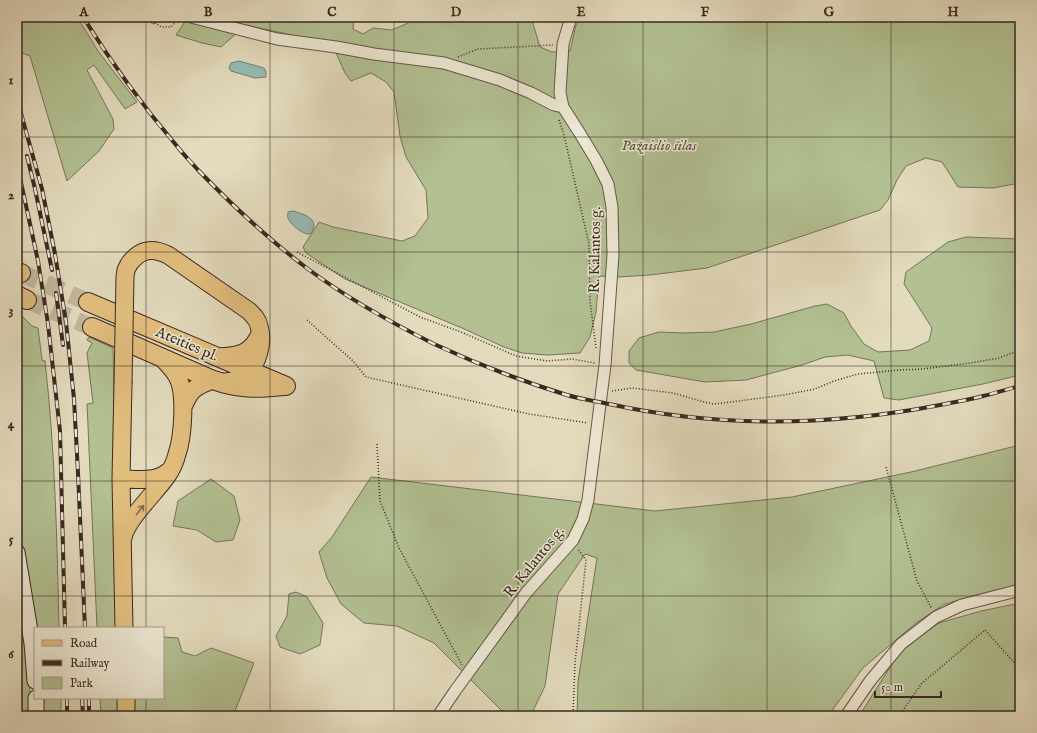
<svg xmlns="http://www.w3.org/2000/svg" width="1037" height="733" font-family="'IM FELL English',serif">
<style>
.green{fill:#b2c092;stroke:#76745a}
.water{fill:#95bbb2;stroke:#718178}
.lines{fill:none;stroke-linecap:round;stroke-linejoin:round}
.trunk-tunnel{stroke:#c1b79e;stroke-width:18;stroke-dasharray:18 9;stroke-linecap:butt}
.minor-casing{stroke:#645649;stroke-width:13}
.secondary-casing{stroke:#3a2922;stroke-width:17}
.primary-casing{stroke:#3a2922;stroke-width:19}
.trunk-casing{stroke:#3a2922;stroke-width:20}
.path{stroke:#3a2922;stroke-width:1.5;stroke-dasharray:1 2;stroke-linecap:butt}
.minor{stroke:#ede8d4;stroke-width:11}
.secondary{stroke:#ede8d4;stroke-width:15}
.primary{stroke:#e2be7e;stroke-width:17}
.trunk{stroke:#e2be7e;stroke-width:18}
.rail-casing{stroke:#3a2922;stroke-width:4}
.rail{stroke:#ede8d4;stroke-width:2.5;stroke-dasharray:8;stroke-linecap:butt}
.primary-bridge-casing{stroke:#3a2922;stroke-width:19;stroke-linecap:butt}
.primary-bridge{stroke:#e2be7e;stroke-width:17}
.oneway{stroke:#866c4b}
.grid{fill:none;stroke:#3a2922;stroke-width:1;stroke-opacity:0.55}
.labels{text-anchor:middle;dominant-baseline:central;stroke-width:3;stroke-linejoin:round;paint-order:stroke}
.park-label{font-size:15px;font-style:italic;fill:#584f3e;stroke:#ede8d4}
.street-label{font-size:15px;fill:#3a2922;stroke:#ede8d4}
.neatline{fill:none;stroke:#3a2922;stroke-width:1.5}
.grid-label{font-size:13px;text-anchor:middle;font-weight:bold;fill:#3a2922}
</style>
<rect width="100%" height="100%" fill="#e3dbbd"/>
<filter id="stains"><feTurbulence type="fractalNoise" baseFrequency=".005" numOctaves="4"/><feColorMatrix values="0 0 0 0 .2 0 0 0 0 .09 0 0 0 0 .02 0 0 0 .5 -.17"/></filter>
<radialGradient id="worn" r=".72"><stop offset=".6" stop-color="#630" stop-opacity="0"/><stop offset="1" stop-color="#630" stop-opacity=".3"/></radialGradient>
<path class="green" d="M17,17H77L98,51L137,102L125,109L94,65L87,70L113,119L114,129L99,151L67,181L30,56L17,51Z
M139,17H167L154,24Z
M188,17H354L353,29L363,34L373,28L392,30L408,23L416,17H531L540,47L552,52L570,51L576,25L581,17H1020V183L993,188L958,187L942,162L926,158L906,166L897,180L888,200L880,210L707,268L650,275L618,277L599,276L596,312L590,337L580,353L548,355L522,353L504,347L462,328L345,279L306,253L303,247L319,222L333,227L402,241L415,236L428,218L426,190L406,157L400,136L394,92L386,82L371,73L351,81L345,73L332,44L246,25L221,47L202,43L176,35Z
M966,237L1020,239V375L983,384L899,400L884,398L874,361L848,355L825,357L802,365L746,380L705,382L636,370L629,363V351L639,338L659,332L684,333L714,332L751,324L815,306L827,304L844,313L851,326L864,344L878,352L910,350L929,341L932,328L904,284L906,272L948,242Z
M17,311L32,326L38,328L42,360L45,361C55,449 57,539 59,628H35L17,524V410L18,400L17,386Z
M89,337L113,348L116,530V628H97L87,404L93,403L87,353L92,343L87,340Z
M1020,445V586H1013L972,596L943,605L916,623L863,668L828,716H577L578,682L597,558L585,554L558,594L545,686L533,711L515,716L502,711L434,643L397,626L364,623L341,604L327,578L319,552L332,537L371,477L655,511L792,497L911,472Z
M211,479L234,496L240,520L233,540L216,542L197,530L173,526L178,501Z
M296,592L307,597L323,623L320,645L300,654L280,647L276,636L287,616L289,594Z
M17,594L27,654L30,685L29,716H17Z
M1020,603V716H859L899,653L921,634L939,623L981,611Z
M163,637L178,638L182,652L195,656L211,648L254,663L233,716H133V698H163Z
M41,698H61V716H41Z
M100,698H119L120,716H101Z"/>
<path class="water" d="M239,61L264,68L266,72V77L255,78L231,71L229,68L231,63Z
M293,211C301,213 318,218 313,229C312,231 312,233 309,234C303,235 289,223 288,218C287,215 288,214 288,212Z"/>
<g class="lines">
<path class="trunk-tunnel" d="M21,273L88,302
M27,300L92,327"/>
<g class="minor-casing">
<path id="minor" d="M191,17L277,39L336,47L374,54L444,63L500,80L531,93L554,105L563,107
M438,716L455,691L526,593L573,540L583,519L588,500L605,365L613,255L612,207L608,184L596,160L579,132L563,107L560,93L563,44L571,17
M846,716L870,681L901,644L936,617L962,605L1020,590"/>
</g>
<g class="secondary-casing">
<path id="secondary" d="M17,552L32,643L35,681
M36,698V716"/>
</g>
<g class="primary-casing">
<path id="primary" d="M129,264C140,249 152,247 168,255L249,311C254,316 258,320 259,326C264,342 258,367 243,376C238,380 229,382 223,382C220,382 217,380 214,380C211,380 208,382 205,383C191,389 189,394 183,407
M218,357C239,356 251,354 260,334
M123,384L121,479L124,628
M121,479C137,479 156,483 169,471
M123,538C126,520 156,492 167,476C172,469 175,462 177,454C183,437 186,394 178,378C174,370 167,363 161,357
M126,698V716"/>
</g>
<g class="trunk-casing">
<path id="trunk" d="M17,272L21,273
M17,295L27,300
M88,302L286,386
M92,327L213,380C238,389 257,389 283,386"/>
</g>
<path class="path" d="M148,17L161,27H171L180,17
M458,57L478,49L553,45
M559,120L564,135L589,244L590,301L596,348
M297,252L420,317L461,332L516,356L547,361L572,359L595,363
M307,320L353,361L366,377L529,414L588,423
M612,391L632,388L673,393L704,402L713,404L723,403L784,395L815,389L834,381L858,374L899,370L923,369L970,363L999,358L1020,350
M377,444L380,501L399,548L462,665
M886,467L917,581L932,609
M1017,699L1020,702
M573,716L575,663L586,560L578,549
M899,716L922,683L985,630L1020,669"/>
<use href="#minor" class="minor"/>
<use href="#secondary" class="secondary"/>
<use href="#primary" class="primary"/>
<use href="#trunk" class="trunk"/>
<g class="rail-casing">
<path id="rail" d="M83,17C111,62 142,105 176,145C183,154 191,162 198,170C232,205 268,239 308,269C347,298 390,322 434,344C477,364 521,381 567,395C580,399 595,401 609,404C719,428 831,426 940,405C955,402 969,400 983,396C996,393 1008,389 1020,386
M17,99L42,189L55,254L66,322L74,399L78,473L85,628
M27,156L35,189L52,270
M17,164L38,261L48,324L60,431L65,628
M56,293L63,345
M67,698V716
M82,698L83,716
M89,698V716"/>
</g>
<use href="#rail" class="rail"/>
<g class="primary-bridge-casing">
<path id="primary-bridge" d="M123,384L125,277L126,270L129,264"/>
</g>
<use href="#primary-bridge" class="primary-bridge"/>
</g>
<defs><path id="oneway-shaft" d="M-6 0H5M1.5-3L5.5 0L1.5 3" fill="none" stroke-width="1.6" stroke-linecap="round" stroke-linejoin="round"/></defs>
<use class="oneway" href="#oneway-shaft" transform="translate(140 510) rotate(-52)"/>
<path class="grid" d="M146,17V628M270,17V716M394,17V716M518,17V716M643,17V716M767,17V716M891,17V716M17,137H1020M17,252H1020M17,366H1020M17,481H1020M17,596H1020M146,698V716"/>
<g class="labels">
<g class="park-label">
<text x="659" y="145">Pažaislio šilas</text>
</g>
<g class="street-label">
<text transform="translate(595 250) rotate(-89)">R. Kalantos g.</text>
<text transform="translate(187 344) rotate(23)">Ateities pl.</text>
<text transform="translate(534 562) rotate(-51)">R. Kalantos g.</text>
</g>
</g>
<rect width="1037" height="733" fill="none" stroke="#e3dbbd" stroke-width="44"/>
<rect x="34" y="627" width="130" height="72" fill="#ede8d4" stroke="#a59c8d"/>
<rect x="42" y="640" width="20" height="6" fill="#e2be7e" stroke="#a59c8d"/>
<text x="70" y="647" font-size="12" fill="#3a2922">Road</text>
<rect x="42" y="660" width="20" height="6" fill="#3a2922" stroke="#a59c8d"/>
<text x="70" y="667" font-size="12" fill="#3a2922">Railway</text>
<rect x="42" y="677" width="20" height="12" fill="#b2c092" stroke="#a59c8d"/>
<text x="70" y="687" font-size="12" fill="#3a2922">Park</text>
<path d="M875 691v6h66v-6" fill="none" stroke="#3a2922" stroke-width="2"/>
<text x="881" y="691" font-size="12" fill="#3a2922" stroke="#ede8d4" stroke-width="3" paint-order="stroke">50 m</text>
<rect x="22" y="22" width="993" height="689" class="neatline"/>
<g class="grid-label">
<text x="84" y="16">A</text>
<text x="208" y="16">B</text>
<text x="332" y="16">C</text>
<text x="456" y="16">D</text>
<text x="581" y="16">E</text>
<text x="705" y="16">F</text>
<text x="829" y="16">G</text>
<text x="953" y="16">H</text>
<text x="11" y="84">1</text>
<text x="11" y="199">2</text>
<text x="11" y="314">3</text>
<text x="11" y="428">4</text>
<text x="11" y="543">5</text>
<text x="11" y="658">6</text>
</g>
<rect width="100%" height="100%" filter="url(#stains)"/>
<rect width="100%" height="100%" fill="url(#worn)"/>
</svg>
